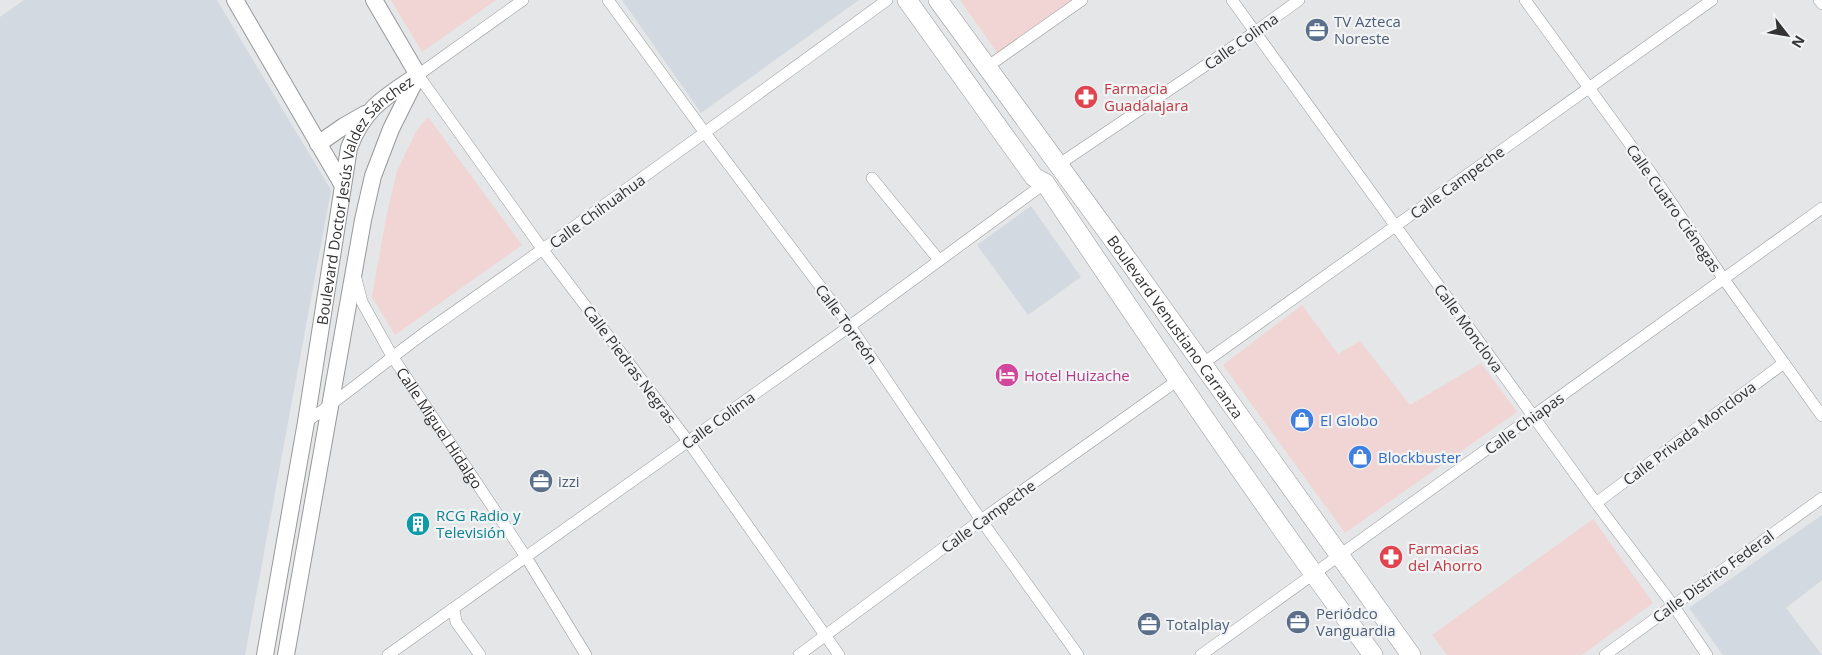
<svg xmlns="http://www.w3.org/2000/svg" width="1822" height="655" font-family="'Open Sans',sans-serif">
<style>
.commercial{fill:#f0d5d4}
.built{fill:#d2d9e1}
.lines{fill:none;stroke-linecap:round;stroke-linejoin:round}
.street-casing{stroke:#96989a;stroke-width:12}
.secondary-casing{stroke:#96989a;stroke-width:18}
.primary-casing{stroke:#96989a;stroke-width:20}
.street{stroke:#fff;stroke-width:11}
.secondary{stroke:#fff;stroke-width:16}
.primary{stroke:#fff;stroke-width:19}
.labels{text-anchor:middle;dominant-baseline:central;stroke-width:4.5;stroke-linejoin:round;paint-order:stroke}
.service-label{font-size:15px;fill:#4e5e75;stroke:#f1f3f5;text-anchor:start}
.street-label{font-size:15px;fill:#333334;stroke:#f1f3f5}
.health-label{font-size:15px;fill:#be3a42;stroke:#f1f3f5;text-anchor:start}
.hotel-label{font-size:15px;fill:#b23c85;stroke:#f1f3f5;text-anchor:start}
.shop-label{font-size:15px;fill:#366cbe;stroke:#f1f3f5;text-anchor:start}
.culture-label{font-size:15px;fill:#0d838f;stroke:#f1f3f5;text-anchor:start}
</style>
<rect width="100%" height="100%" fill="#e4e6e8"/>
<path class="commercial" d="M391,0H496L422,52Z
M960,0H1084L1003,61Z
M428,117L522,245L395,335L372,297L386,218L397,171L417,130Z
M1302,305L1338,354L1360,341L1410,405L1481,363L1517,412L1345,533L1223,365Z
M1593,519L1653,603L1582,655H1447L1432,635Z"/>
<path class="built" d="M24,0H217L331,190L245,655H0V17Z
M622,0H859L701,113Z
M1031,206L1081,277L1028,315L977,245Z
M1822,515V580L1786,608L1822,655H1723L1689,608Z"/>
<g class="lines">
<g class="street-casing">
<g id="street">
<path d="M523,0L418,75L543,250L688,441L839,655"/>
<path d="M608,0L705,133L850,326L981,520L1078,655"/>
<path d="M1232,0L1596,503L1673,605L1707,655"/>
<path d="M1525,0L1651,173L1723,278L1822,416"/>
<path d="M1819,0L1822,4"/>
<path d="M987,67L1082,0"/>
<path d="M1058,165L1255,32L1299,0"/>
<path d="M872,178L939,260"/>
<path id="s1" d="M355,275L362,302L392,356L526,557L586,655"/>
<path d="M1202,364L1712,0"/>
<path d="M306,422C349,393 388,359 430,329C584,221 735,111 887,0"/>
<path d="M1596,503L1784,363"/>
<path d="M454,608L456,622L480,655"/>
<path d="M388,655L850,326L1045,183"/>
<path d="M799,655L981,520L1178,380"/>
<path d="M1201,655L1822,208"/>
<path d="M1605,655L1822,498"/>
</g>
</g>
<g class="secondary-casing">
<g id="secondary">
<path d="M235,0L342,184"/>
<path d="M374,0L418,75"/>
<path d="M318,144L344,126L365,114"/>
<path id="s2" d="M265,655L306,422L349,148C364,108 385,97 418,75"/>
<path d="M286,655L363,220L373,176L391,129L417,77"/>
</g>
</g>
<g class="primary-casing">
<g id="primary">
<path d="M907,0L1034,177L1045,183C1152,342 1259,501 1373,655"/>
<path id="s3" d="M938,0L1125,256L1411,655"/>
</g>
</g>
<use href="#street" class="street"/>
<use href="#secondary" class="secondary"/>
<use href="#primary" class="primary"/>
</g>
<defs>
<g id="office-disc" transform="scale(1.25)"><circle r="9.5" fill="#5c6f8a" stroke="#f1f3f5"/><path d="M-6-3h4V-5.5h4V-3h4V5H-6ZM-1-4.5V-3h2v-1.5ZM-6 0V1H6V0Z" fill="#fff"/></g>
<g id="pharmacy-disc" transform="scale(1.25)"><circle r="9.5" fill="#e0444e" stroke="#f1f3f5"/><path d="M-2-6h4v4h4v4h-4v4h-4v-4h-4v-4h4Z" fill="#fff"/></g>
<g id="hotel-disc" transform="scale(1.25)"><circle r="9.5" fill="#d1479c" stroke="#f1f3f5"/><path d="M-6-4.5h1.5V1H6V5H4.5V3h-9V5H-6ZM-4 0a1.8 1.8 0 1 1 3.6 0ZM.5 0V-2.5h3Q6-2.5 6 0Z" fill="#fff"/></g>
<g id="shop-disc" transform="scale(1.25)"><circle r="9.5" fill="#3f7fe0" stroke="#f1f3f5"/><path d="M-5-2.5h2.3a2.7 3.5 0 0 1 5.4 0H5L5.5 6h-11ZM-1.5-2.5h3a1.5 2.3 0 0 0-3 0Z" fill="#fff"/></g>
<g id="building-disc" transform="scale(1.25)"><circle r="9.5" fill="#0f9aa8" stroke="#f1f3f5"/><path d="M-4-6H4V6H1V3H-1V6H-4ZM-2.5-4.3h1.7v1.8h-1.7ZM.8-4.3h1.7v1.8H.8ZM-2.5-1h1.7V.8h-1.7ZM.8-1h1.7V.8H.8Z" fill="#fff"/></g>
</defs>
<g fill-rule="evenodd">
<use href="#office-disc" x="1317" y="30"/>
<use href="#pharmacy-disc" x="1086" y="97"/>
<use href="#hotel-disc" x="1007" y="375"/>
<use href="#shop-disc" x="1302" y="420"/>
<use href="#shop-disc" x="1360" y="457"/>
<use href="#office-disc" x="541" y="481"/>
<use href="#building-disc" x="418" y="524"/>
<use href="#pharmacy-disc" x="1391" y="557"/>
<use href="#office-disc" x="1298" y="622"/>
<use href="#office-disc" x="1149" y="624"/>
</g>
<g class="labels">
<g class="service-label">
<text x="1334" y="21">TV Azteca<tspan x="1334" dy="17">Noreste</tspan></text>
<text x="558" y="481">izzi</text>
<text x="1316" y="613">Periódco<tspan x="1316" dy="17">Vanguardia</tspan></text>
<text x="1166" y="624">Totalplay</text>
</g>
<g class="street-label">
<text transform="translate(1241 41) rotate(-35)">Calle Colima</text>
<text transform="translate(1457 182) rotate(-36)">Calle Campeche</text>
<text stroke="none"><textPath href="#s2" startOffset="472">Boulevard Doctor Jesús Valdez Sánchez</textPath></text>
<text transform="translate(1674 208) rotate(55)">Calle Cuatro Ciénegas</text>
<text transform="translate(597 211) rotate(-36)">Calle Chihuahua</text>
<text transform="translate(847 324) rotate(54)">Calle Torreón</text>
<text stroke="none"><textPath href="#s3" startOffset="404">Boulevard Venustiano Carranza</textPath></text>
<text transform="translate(1469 328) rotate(54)">Calle Monclova</text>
<text transform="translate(630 364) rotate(53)">Calle Piedras Negras</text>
<text transform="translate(718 420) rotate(-36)">Calle Colima</text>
<text transform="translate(1524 423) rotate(-36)">Calle Chiapas</text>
<text stroke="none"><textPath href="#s1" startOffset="176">Calle Miguel Hidalgo</textPath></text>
<text transform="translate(1689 433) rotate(-37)">Calle Privada Monclova</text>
<text transform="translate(988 516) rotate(-36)">Calle Campeche</text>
<text transform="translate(1713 576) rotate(-36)">Calle Distrito Federal</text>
</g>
<g class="health-label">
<text x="1104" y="88">Farmacia<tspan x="1104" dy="17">Guadalajara</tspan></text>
<text x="1408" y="548">Farmacias<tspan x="1408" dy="17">del Ahorro</tspan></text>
</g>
<g class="hotel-label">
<text x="1024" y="375">Hotel Huizache</text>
</g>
<g class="shop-label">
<text x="1320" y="420">El Globo</text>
<text x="1378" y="457">Blockbuster</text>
</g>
<g class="culture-label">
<text x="436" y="515">RCG Radio y<tspan x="436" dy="17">Televisión</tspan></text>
</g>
</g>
<g transform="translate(1787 35) rotate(121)" stroke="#f1f3f5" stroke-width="4" paint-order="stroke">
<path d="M0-4L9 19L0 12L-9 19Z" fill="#333334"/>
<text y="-8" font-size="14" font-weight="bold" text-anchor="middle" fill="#333334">N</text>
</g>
</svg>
